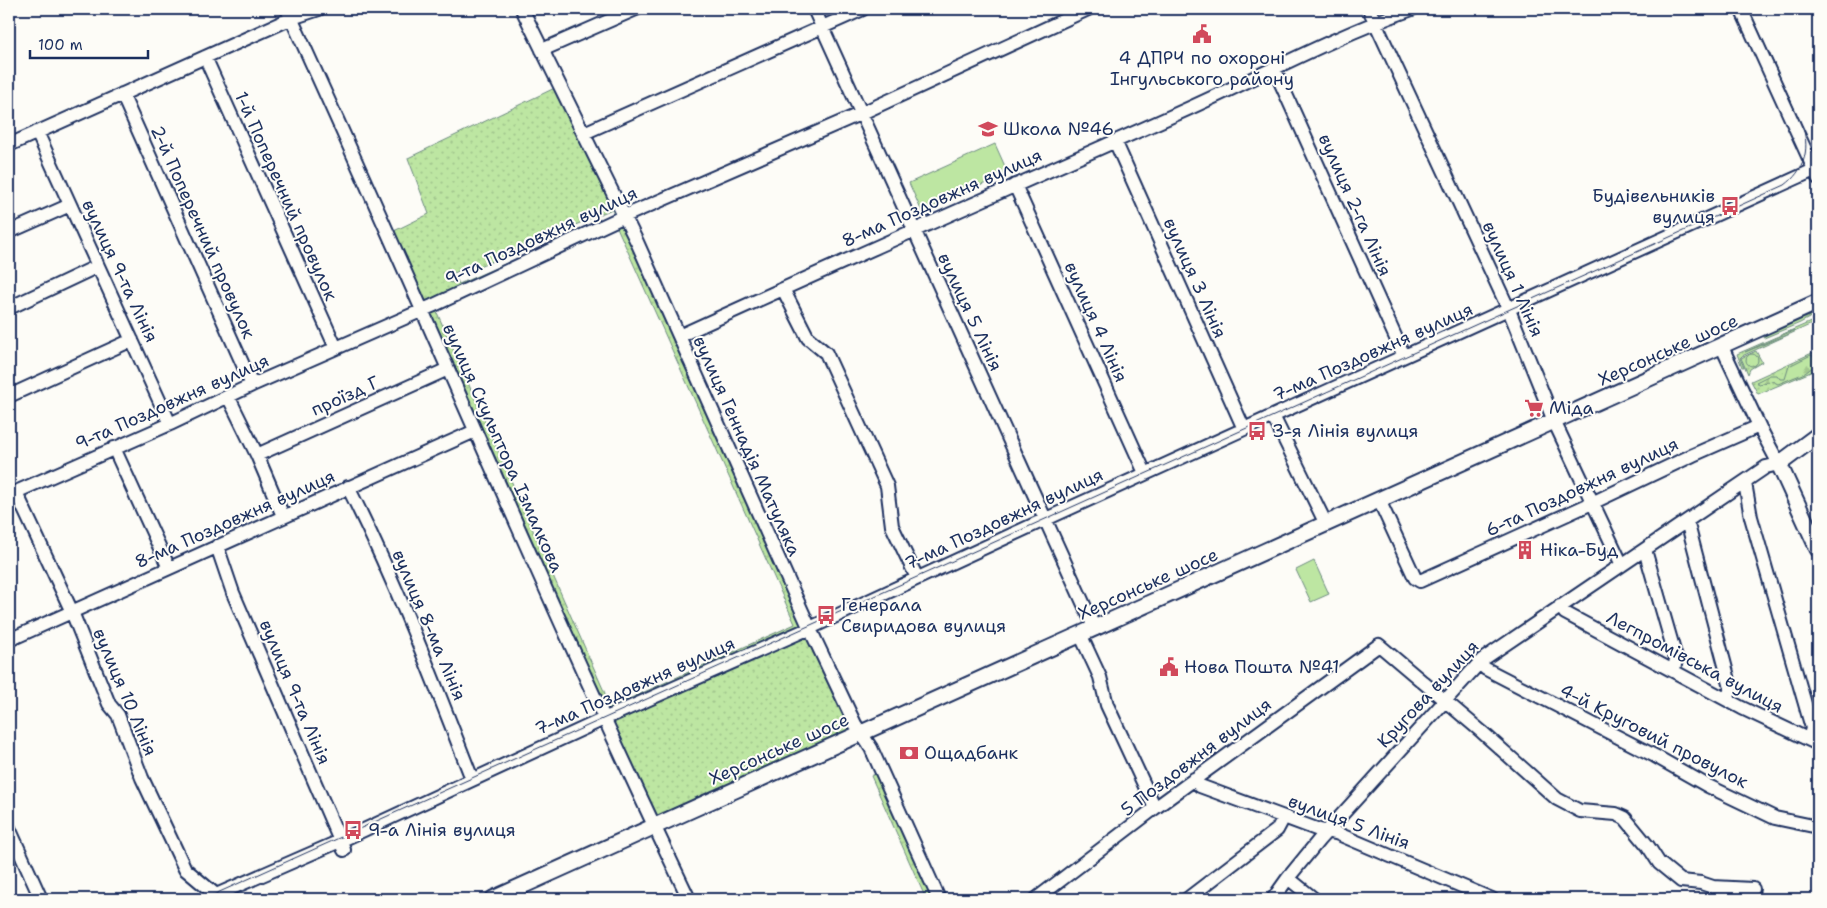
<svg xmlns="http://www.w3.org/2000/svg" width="1827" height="908" font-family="'Shantell Sans',sans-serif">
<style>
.grass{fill:url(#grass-dots);stroke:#6c8a80;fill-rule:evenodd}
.forest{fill:url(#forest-firs);stroke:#6c8a80}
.garden{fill:#bde6a2;stroke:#6c8a80}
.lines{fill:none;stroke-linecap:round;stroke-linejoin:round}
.minor-casing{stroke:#1b2f5e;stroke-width:16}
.major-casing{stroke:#1b2f5e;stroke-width:19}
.minor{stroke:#fdfcf7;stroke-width:12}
.major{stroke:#fdfcf7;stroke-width:15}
.tram{stroke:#1b2f5e;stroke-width:1}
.labels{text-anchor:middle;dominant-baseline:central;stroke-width:4;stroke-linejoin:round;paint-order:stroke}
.poi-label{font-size:18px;fill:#1b2f5e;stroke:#fdfcf7;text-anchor:start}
.street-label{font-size:18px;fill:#1b2f5e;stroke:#fdfcf7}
</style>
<defs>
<pattern id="grass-dots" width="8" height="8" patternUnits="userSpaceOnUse" patternTransform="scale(1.25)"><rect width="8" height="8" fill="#bde6a2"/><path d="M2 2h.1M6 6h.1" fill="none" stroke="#a2c68e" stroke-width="1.8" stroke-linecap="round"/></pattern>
<pattern id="forest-firs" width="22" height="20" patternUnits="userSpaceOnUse" patternTransform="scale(1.25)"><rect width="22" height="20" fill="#bde6a2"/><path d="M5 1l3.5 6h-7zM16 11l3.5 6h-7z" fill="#a2c68e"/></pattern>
</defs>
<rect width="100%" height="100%" fill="#fdfcf7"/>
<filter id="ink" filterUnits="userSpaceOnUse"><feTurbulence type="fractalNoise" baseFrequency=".02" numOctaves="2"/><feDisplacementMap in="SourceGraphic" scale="10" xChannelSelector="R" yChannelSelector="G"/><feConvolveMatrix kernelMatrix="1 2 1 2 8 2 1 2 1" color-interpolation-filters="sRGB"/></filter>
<g filter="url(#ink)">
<path class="grass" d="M559,86L618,215L424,303L392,232L429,214L408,158ZM612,209L614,216L459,284L457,280L450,283L447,276L468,267L470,271Z
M621,222L853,729L658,818L655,817L429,313L435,308L611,707L795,624L616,225Z
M1813,321L1814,323L1742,356L1740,358L1744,367H1742L1737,354Z
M1756,351L1762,362L1750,369L1748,374L1741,358Z
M1812,353L1815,356L1818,369L1758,394L1751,381Z
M877,773L936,899H926L871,776Z"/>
<path class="forest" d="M1818,310V313L1800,323L1764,338L1765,335Z
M1794,330L1787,335L1745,352Z
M1746 360a6 6 0 1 1 12 0a6 6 0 1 1-12 0Z
M1811,355L1814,357L1817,364L1805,373L1778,384L1772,381L1759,384L1756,382L1770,375H1777L1780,379H1785L1789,366Z"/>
<path class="garden" d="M995,144L1008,173L922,212L909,183Z
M1314,561L1329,594L1311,602L1296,570Z"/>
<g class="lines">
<g class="minor-casing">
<path id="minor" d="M287,9C423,305 548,606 689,899
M522,9L637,242L810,629L855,724L871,748L939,899
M814,9L1095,629
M1369,9L1509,310L1554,421L1622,565
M1741,9L1818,178
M542,50L636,9
M205,57L336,348
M1274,68L1404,356
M122,94L252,385
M37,132L170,424
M584,133L863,9
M1115,141L1244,429
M9,145L292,18L319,9
M1015,185L1145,473
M9,232L70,205
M783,289L808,338L826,353L887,486L892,526L917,578
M9,308L98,266
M679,336C843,261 1008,189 1172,116C1252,81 1329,38 1412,9
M9,396L132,340
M228,396L257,455L283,516
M1273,416L1326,524
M114,448L169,568
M257,455L448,369
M1745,483L1751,517L1812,728L1809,740
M348,487C396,582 434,681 472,779
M16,492L72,612L109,704L118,715L142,778L185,869L216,895
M9,495L170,424L252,385L432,306L618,219L862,113L1088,9
M1379,500L1415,578L1420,581L1592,503L1693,455L1759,426
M1687,521L1731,688L1727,700
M217,546L233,593L344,850
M1645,550L1676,658L1675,665L1672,670
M1560,606L1565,613L1742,708L1818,744
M1081,636L1100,677L1107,705L1155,808
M9,640L475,431
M1479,663L1486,669L1655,756L1708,786L1775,818L1818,827
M1194,779L1200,786L1319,830L1336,833L1492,899
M9,828L41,899
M1288,878L1314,899
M207,899L340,841L606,718L810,628L1046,519L1814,170
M1036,899L1155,808L1379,645L1482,732L1557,799L1580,811L1616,814L1625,818L1648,846L1659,863L1681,881L1701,883L1713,887L1753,889
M1187,899L1277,830L1284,817
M1273,899L1288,878L1319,840L1482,660L1766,467L1779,464L1761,430L1722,347"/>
</g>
<g class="major-casing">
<path id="major" d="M1818,435L1779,464L1818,549
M493,899L1818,302"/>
</g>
<use href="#minor" class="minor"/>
<use href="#major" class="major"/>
<path class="tram" d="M204,899L1785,185C1804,171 1810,150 1803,128L1749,9"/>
</g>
</g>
<defs>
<g id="civic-bare" transform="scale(1.5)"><path d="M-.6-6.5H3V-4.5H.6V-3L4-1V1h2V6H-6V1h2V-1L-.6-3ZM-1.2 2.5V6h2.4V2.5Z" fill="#d1495b" stroke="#fdfcf7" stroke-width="2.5" paint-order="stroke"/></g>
<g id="school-bare" transform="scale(1.5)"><path d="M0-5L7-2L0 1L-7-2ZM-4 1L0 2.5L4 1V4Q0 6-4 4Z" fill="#d1495b" stroke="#fdfcf7" stroke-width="2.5" paint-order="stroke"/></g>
<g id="bus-bare" transform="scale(1.5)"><path d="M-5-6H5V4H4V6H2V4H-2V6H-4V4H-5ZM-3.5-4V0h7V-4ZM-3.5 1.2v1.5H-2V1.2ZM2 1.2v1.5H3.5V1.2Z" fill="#d1495b" stroke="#fdfcf7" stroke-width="2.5" paint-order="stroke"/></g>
<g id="supermarket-bare" transform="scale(1.5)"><path d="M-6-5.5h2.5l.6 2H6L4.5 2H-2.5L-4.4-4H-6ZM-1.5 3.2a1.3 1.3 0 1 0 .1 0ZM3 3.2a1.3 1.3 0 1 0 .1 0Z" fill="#d1495b" stroke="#fdfcf7" stroke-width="2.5" paint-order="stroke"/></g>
<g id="building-bare" transform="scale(1.5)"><path d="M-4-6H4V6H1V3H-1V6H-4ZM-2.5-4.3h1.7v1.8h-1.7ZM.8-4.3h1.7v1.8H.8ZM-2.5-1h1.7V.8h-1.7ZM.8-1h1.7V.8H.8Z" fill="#d1495b" stroke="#fdfcf7" stroke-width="2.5" paint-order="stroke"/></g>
<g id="bank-bare" transform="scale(1.5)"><path d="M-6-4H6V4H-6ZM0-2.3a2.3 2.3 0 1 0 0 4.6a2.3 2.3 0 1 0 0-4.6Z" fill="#d1495b" stroke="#fdfcf7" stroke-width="2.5" paint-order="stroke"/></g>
</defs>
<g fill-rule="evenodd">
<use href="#civic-bare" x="1202" y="34"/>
<use href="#school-bare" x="988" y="129"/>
<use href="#bus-bare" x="1730" y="206"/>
<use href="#supermarket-bare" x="1534" y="408"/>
<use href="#bus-bare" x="1257" y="431"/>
<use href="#building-bare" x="1525" y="550"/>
<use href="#bus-bare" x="826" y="615"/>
<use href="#civic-bare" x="1169" y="667"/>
<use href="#bank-bare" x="909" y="753"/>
<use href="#bus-bare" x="353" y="830"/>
</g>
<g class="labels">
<g class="poi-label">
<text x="1202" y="58" text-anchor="middle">4 ДПРЧ по охороні<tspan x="1202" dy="21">Інгульського району</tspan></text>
<text x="1003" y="129">Школа №46</text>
<text x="1715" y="196" text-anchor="end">Будівельників<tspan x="1715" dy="21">вулиця</tspan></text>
<text x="1549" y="408">Міда</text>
<text x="1272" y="431">3-я Лінія вулиця</text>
<text x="1540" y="550">Ніка-Буд</text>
<text x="841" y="605">Генерала<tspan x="841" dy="21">Свиридова вулиця</tspan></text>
<text x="1184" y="667">Нова Пошта №41</text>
<text x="924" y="753">Ощадбанк</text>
<text x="368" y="830">9-а Лінія вулиця</text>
</g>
<g class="street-label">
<text transform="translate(286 196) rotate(66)">1-й Поперечний провулок</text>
<text transform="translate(942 198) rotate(-24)">8-ма Поздовжня вулиця</text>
<text transform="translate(1355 205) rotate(66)">вулиця 2-га Лінія</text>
<text transform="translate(203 232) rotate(66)">2-й Поперечний провулок</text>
<text transform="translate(541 236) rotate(-25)">9-та Поздовжня вулиця</text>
<text transform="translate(120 271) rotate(65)">вулиця 9-та Лінія</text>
<text transform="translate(1195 278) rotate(66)">вулиця 3 Лінія</text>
<text transform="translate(1513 279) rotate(66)">вулиця 1 Лінія</text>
<text transform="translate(970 312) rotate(65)">вулиця 5 Лінія</text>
<text transform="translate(1096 322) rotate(66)">вулиця 4 Лінія</text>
<text transform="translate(1668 350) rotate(-24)">Херсонське шосе</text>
<text transform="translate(1373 352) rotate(-24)">7-ма Поздовжня вулиця</text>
<text transform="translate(345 396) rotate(-24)">проїзд Г</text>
<text transform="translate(172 402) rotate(-24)">9-та Поздовжня вулиця</text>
<text transform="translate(747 446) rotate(66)">вулиця Геннадія Матуляка</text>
<text transform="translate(503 448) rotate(66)">вулиця Скульптора Ізмалкова</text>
<text transform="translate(1582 487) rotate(-25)">6-та Поздовжня вулиця</text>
<text transform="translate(235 519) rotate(-24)">8-ма Поздовжня вулиця</text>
<text transform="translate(1004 519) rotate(-25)">7-ма Поздовжня вулиця</text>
<text transform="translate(1148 584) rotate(-24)">Херсонське шосе</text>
<text transform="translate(429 625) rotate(67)">вулиця 8-ма Лінія</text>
<text transform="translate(1695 662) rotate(28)">Легпромівська вулиця</text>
<text transform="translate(635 686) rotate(-24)">7-ма Поздовжня вулиця</text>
<text transform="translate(125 692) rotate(67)">вулиця 10 Лінія</text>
<text transform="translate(295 692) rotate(67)">вулиця 9-та Лінія</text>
<text transform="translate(1428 694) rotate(-47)">Кругова вулиця</text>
<text transform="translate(1654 736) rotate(27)">4-й Круговий провулок</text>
<text transform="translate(779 749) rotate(-24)">Херсонське шосе</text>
<text transform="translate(1196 757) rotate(-37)">5 Поздовжня вулиця</text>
<text transform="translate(1349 822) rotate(20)">вулиця 5 Лінія</text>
</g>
</g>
<rect width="1827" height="908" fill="none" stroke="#fdfcf7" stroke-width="30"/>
<rect x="15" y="15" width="1797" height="878" fill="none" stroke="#1b2f5e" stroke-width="2" filter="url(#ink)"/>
<path d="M30 50v8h118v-8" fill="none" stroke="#1b2f5e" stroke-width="2.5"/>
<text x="38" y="50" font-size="15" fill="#1b2f5e" stroke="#fdfcf7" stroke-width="4" paint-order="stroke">100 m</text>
</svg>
